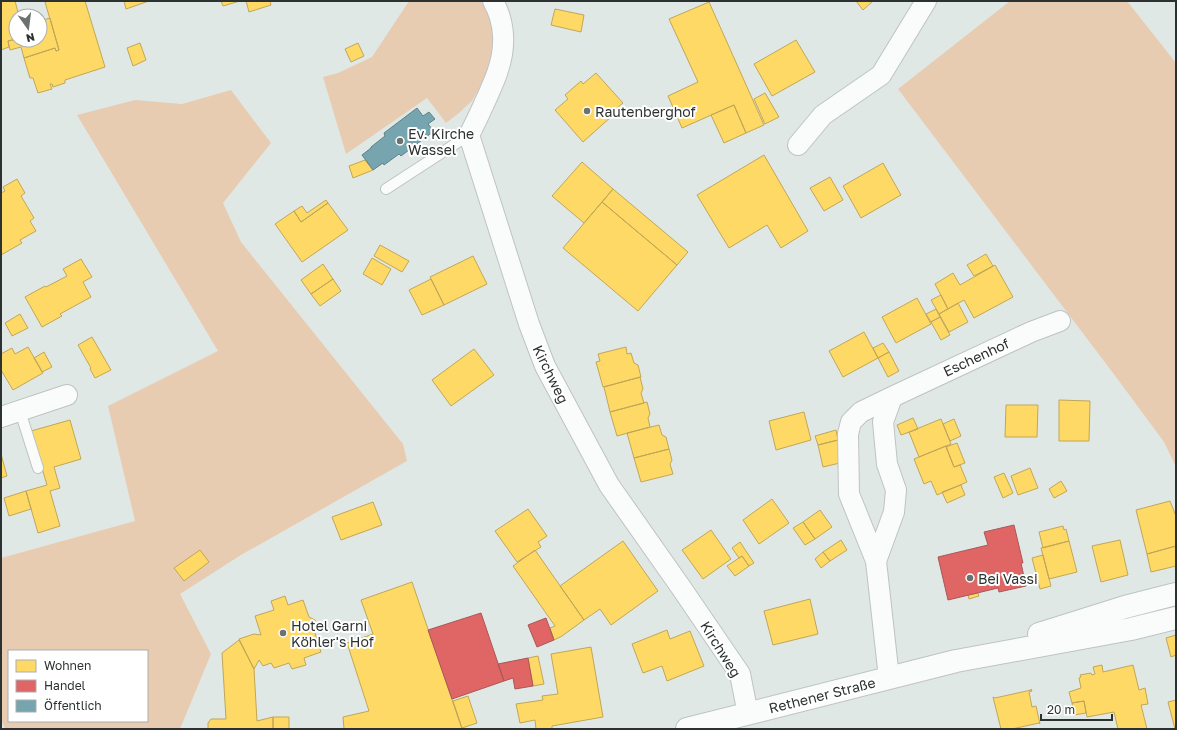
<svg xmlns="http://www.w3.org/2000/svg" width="1177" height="730" font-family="'Golos Text',sans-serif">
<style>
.green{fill:#e8ccb2;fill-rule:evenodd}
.homes{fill:#ffd966;stroke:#c0a756}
.shops{fill:#e06666;stroke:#aa5656}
.public{fill:#76a5af;stroke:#608289}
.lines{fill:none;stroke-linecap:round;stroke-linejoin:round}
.lane-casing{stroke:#bec3c2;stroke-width:12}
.street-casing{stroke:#bec3c2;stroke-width:22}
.secondary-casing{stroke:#bec3c2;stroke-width:24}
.lane{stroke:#fafcfb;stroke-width:10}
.street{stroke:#fafcfb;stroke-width:20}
.secondary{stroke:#fafcfb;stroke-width:22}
.poi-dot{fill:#6b7270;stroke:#fff;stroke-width:1.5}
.labels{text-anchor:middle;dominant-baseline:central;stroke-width:4;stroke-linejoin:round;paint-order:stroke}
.poi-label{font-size:14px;fill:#2c3231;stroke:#fff;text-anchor:start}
.street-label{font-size:14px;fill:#2c3231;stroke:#fff}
</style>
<rect width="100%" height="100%" fill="#e0e8e6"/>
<path class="green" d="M409,1H483L495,23L497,40L491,68L472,101L459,113L446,123L427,98L346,154L323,77L338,73L372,57Z
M1010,1H1127L1176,63V467L1164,442L1113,373L898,89Z
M231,90L271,143L223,203L241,242L403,444L407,461L241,555L180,594L211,654L180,729H5L1,719V558L135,521L108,406L218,351L77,115L135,100L182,104ZM9,651H147V721H9Z"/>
<path class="homes" d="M1,1H15L19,16H16V39L8,41L9,47L1,50Z
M50,1H85L105,67L65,80V83L53,87L52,84H50L52,89L38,93L33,78H30L24,58L55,48L56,51L59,50L45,2Z
M124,1H149L126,9Z
M221,1H240L223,6Z
M246,1H270L271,5L249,12Z
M856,1H873L863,10Z
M709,2L764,125L746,133L734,105L682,128L668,96L698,82L669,19Z
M555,9L584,15L581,32L551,25Z
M50,18L59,50L56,51L55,48L24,58L21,47L10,50L8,41L16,39V40H40V21Z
M796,40L815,72L772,96L754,64Z
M140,43L146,60L133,66L127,48Z
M358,43L364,56L351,62L345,49Z
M596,73L623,103L610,114L612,116L583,142L555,110L568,99L565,95L581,81L583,84Z
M765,93L779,117L765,124L754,99Z
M734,105L746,133L724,143L711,115Z
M764,155L808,231L781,248L767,225L729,248L697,195Z
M365,160L373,170L353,178L349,166Z
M582,162L613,189L584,223L552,196Z
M883,163L901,195L861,218L843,186Z
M830,177L843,200L824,211L810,188Z
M17,179L25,193L21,196L34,218L30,221L36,231L20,240L22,243L1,255V193L5,191L3,187Z
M613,189L688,252L677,265L602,202Z
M326,200L328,203L301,222L294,211L302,206L307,213Z
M602,202L677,265L638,311L563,248Z
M328,203L348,230L302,262L275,224L294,211L301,222Z
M380,245L409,261L402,272L374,256Z
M986,254L993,266L974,276L967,265Z
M473,256L487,284L444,305L430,277Z
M372,258L391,269L382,285L363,274Z
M81,259L92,277L83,282L91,297L60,314L62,316L42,327L25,297L45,286L46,287L67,276L63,269Z
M323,264L333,279L311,294L301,280Z
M995,265L1013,297L974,318L964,300L948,309L935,284L953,273L960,285Z
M333,279L341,291L320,306L311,294Z
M431,279L444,305L422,315L409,290Z
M941,295L948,309L939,314L931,300Z
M917,298L931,324L896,343L882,317Z
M958,303L968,322L949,332L939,314Z
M936,309L940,317L931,322L926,314Z
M20,314L28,328L12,336L5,323Z
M940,317L950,335L941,340L931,322Z
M864,332L878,358L843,377L829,351Z
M92,337L111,370L95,378L90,369L91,368L78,345Z
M883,343L889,352L878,358L873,348Z
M28,347L43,373L13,390L1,370V354L12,348L15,354Z
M626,347L627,354L631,353L634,363L638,365L641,377L603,387L596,362L600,361L598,354Z
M474,349L494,375L451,406L432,380Z
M44,352L52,367L42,372L34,358Z
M889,352L899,371L888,377L878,358Z
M640,377L643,389L641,393L644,403L610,412L604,387Z
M1059,400L1090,401L1089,441H1059Z
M647,402L650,414L648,418L650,427L617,436L610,412Z
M1006,405H1038L1037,437H1005Z
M804,412L811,440L776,450L769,421Z
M913,418L918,429L901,435L897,425Z
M941,419L951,444L919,457L909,432Z
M954,419L961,436L950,441L943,424Z
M70,420L81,459L54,467L60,488L50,491L60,526L38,533L26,491L47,485L31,431Z
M659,425L662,435L666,437L669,449L634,458L627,433Z
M836,430L838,440L818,445L815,436Z
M838,440L844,462L823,467L818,445Z
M957,443L965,463L954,467L946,447Z
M946,446L954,467L960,465L967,482L937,495L931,481L924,484L914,459Z
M669,449L672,460L670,464L673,474L641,482L634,458Z
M1,454L7,476L1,478Z
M1030,468L1038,488L1018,495L1011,476Z
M1004,473L1013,493L1003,498L994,477Z
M1061,481L1067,491L1054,498L1049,489Z
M961,485L965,495L947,503L942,492Z
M26,491L31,509L9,516L4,498Z
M772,499L789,523L759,544L743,520Z
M1170,501L1176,516V546L1147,554L1136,510Z
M373,502L382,525L341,540L332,517Z
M528,509L547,536L538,542L541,547L517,562L495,531Z
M820,510L832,527L815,539L803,522Z
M803,522L815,539L805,545L793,528Z
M1063,526L1064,530L1066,529L1069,541L1043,548L1039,532Z
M711,530L731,559L703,579L682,550Z
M841,540L847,550L830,561L823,552Z
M1120,540L1128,575L1101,582L1092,546Z
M623,541L658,591L611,625L600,609L584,620L560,586Z
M1069,541L1077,572L1049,579L1041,548Z
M740,542L754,563L749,566L742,556L739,558L732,548Z
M1176,546V566L1151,572L1147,554Z
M200,550L209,562L184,581L174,568Z
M535,550L584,620L562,636L554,640L550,628L555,626L513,566Z
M823,552L830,561L821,568L815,559Z
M1043,555L1051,586L1040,589L1032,558Z
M742,556L749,566L735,576L727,566Z
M412,582L462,729H344L343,717L369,711L347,643L373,634L361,600Z
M978,593L979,596L969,599L968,595Z
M285,596L288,605L303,600L309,617L315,620L318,626L315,633L321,652L304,658L306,665L292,669L289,663L274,668L271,663L263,666L259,660L254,669L239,639L254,634L261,635L255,616L274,610L271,601Z
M810,599L818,634L773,645L764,611Z
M667,630L670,639L690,631L704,666L667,681L662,666L643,673L632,644Z
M1176,635V655L1171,657L1166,638Z
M239,640L254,669L257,721L273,717V729H208V723L211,719H226L222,653Z
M591,647L603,717L552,726V729H536L535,720L520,723L516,704L543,700L542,696L558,694L551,654Z
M538,656L544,684L533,686L528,658Z
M1102,665L1103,672L1133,665L1139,690L1145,688L1148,704L1141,705L1147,729H1118L1114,712L1087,717L1084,701L1072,703L1069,692L1081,688L1079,678L1081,677L1080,675L1091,673L1092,675L1095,674L1093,667Z
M1031,689L1032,691L1029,692L1032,707L1036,706L1040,724L1039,723L1012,729H1001L993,697L995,698L1031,690Z
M468,696L477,723L462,728L453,701Z
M1176,700V729H1175L1168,702Z
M1084,701L1086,713L1074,715L1072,703Z
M273,717H289V729H273Z"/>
<path class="shops" d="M1014,525L1023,563H1021L1026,586L999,592L998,588L948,600L938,557L988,545L984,532Z
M481,613L504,681L452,699L428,630Z
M546,618L554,640L537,647L528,625Z
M528,658L533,686L515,689L513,678L504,681L498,664Z"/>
<path class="public" d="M417,108L423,116L429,112L435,119L428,124L434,131L401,156L399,154L384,165L383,163L373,170L362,155L371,148V147L385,136L384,133Z"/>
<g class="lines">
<g class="lane-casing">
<path id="lane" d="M386,189L469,135
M20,411L38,468"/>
</g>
<g class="street-casing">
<path id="street" d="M493,1C505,22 506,47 498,70C496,78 492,85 489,93C482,108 477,120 469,135L529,324L545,366L609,485L680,586L740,674L748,714
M798,145L823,115L881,75L926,1
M1,417L67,395
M876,561L894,512L896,490L887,464L883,422L892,397
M889,678L876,561L849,494L848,434L851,422L861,412L892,397L1031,332L1060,321"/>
</g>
<g class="secondary-casing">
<path id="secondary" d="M1039,634L1125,607L1176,594
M687,729L956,661L1131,629L1176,618"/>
</g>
<use href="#lane" class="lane"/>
<use href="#street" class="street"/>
<use href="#secondary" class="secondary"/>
</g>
<g class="poi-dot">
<circle cx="587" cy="111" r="4"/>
<circle cx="400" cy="141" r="4"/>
<circle cx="970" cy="578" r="4"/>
<circle cx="283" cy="633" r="4"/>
</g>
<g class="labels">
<g class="poi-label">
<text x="595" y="111">Rautenberghof</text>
<text x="408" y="133">Ev. Kirche<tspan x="408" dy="16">Wassel</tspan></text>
<text x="978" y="578">Bei Vassi</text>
<text x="291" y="625">Hotel Garni<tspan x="291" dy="16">Köhler's Hof</tspan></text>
</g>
<g class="street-label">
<text transform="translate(976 357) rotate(-25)">Eschenhof</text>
<text transform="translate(551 374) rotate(64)">Kirchweg</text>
<text transform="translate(721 649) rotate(58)">Kirchweg</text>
<text transform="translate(822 695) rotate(-14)">Rethener Straße</text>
</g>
</g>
<rect width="1177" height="730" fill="none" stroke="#2c3231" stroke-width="4"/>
<rect x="8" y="650" width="140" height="72" fill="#ffffff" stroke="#abadad"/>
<rect x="16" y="660" width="20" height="12" fill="#ffd966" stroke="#abadad"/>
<text x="44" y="670" font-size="12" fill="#2c3231">Wohnen</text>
<rect x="16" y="680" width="20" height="12" fill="#e06666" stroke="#abadad"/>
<text x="44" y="690" font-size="12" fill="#2c3231">Handel</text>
<rect x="16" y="700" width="20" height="12" fill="#76a5af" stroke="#abadad"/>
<text x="44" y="710" font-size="12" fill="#2c3231">Öffentlich</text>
<g transform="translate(28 28) rotate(166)"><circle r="19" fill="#ffffff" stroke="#abadad"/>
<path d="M0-3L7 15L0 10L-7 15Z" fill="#6b7270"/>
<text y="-6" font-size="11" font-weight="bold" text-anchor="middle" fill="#2c3231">N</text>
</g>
<path d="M1041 714v6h71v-6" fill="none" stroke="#2c3231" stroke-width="2"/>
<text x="1047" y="714" font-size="12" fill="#2c3231" stroke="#ffffff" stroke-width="3" paint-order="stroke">20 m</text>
</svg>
